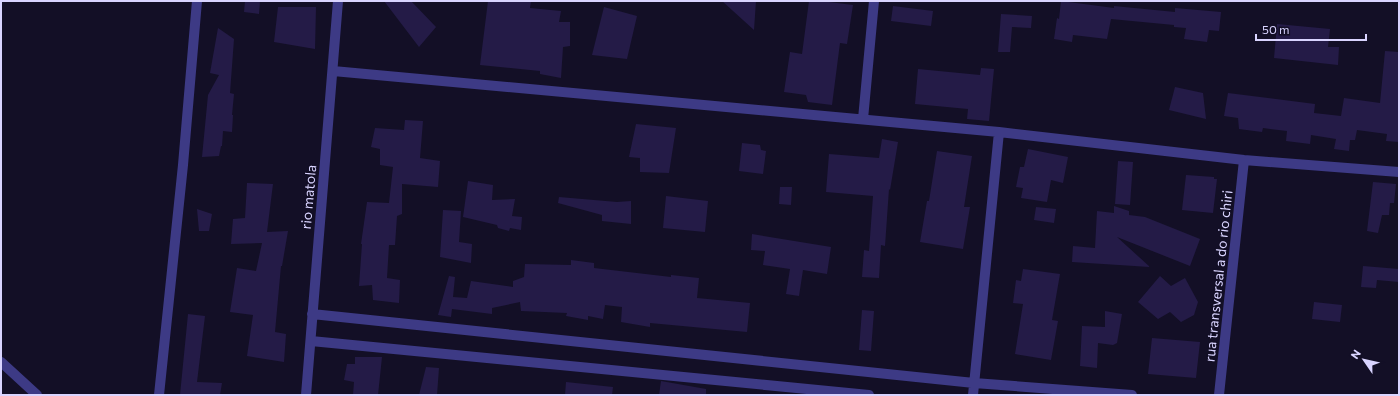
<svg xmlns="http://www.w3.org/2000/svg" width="1400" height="396" font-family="Commissioner,sans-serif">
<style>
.building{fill:#241b47}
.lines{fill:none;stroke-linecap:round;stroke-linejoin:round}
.minor{stroke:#3d3a85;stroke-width:10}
.labels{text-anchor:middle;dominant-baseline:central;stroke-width:3;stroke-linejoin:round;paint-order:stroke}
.street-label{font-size:14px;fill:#d9d4ff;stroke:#130f26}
</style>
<rect width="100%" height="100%" fill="#130f26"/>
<path class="building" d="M245,1H260L259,14L244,12Z
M384,1H411L436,27L419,47Z
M488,1H531L530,8L561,11L559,22H570V46L563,47L561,78L540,74V71L480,65Z
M722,1H756L754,30Z
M809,1H821L853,5L847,44L840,43L832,105L808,102L806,95L784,92L790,52L802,54Z
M1061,1L1114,8V6L1175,12V8L1221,12L1219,31L1209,30L1207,42L1184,39L1186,28L1174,27V25L1111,19L1107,39L1073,35L1072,42L1054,39L1057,18L1059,19Z
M893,6L933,11L931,26L891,21Z
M278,7H316L315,49L274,42Z
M604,7L637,16L627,59L592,55Z
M1001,14L1032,16L1031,28L1012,27L1010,52H998Z
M1277,24L1330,29L1328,47H1339L1338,65L1274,58Z
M218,28L234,39L230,93L234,94L232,115H233L232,132L223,131L222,146H221L219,156L202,157L208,95L219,75L210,73Z
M1385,51L1399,52V142L1386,141L1387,134L1357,130L1355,140H1350L1349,151L1334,149L1336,139L1311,135L1310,144L1286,141L1287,131L1263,128L1262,132L1239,129L1238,118L1224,116L1228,93L1315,104L1314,113L1341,116L1344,98L1380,103Z
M981,68L994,69L989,121L967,119L968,109L915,104L918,69L980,75Z
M1175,87L1203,93L1206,119L1169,110Z
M405,120L423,121L420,158L440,161L438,187L402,184V214L397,216L395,245H389L387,278L400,280L399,303L373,300L372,285L359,286L362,244H361L367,202L389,203L393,167L380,165V149L371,147L375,128L404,130Z
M636,124L676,128L669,173L640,172V158L629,157Z
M882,139L898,142L890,190L889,189L885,246L881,245L879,278L862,277L864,250L869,251L873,196L826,192L829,154L879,158Z
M742,143L760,145L761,150L766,151L763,174L739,171Z
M1028,149L1068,157L1063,183L1051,180L1047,202L1021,198L1023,188L1016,187L1020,167H1024Z
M937,151L972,156L964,207H970L963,249L920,242L927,201H929Z
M1118,161L1133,162L1130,205L1115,204Z
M1186,175L1214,177V179H1217L1213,213L1182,210Z
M468,181L493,185L492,200L515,199L512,216L522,217L521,230L510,228L509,231L498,228L497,225L463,217Z
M1373,182L1396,184L1394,203H1390L1389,215H1382L1378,233L1367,231Z
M247,183L273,184L267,232L288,231L282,266H281L275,332L286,334L284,362L247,356L253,315L230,312L237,268L256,271L262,243L231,244L233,219L245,218Z
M780,187H792L791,205L779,204Z
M666,196L708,201L705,232L663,228Z
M559,197L617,202L631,201V224L602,221V215L558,203Z
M1114,206L1129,211V215L1145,217L1200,239L1190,266L1117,237L1150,267L1072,262L1073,246L1095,248L1097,211L1114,213Z
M1036,207L1056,209L1054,223L1034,220Z
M197,209L212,214L209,231H199Z
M443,210L461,211L459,242L472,244L471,263L440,257Z
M752,234L831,247L827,274L803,270L799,296L786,294L790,269L763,265L765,251L751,250Z
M571,260L594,263V268L671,277V275L699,278L697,298L750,303L747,332L650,323V327L621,322L622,307L605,305L603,319L588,316V320L566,316L567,313L521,311L520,302L492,308V314L452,309L451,317L438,315L449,276L455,277L453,297L467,298L471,281L513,287V281L524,277L525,264L571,265Z
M1363,266L1399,269V282L1377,280L1376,288L1361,287Z
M1023,269L1060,274L1052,320L1058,321L1051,360L1015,354L1023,304L1013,303L1016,280L1021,281Z
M1160,276L1171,286L1185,278L1198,302L1194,315L1181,322L1170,312L1158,319L1138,302Z
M1314,302L1342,305L1340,322L1312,319Z
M862,310L874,311L871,351L859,350Z
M1105,311L1122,314L1117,343L1113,345L1098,343L1097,368L1080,366L1082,326L1105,327Z
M188,314L205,316L197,382L222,383L220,395H180Z
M1152,338L1200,342L1196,378L1148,374Z
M355,357H382L378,395H353L354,382L344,380L347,364H355Z
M426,367L439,368L437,395H419Z
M661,381L706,389V395H659Z
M566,382L613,387L612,395H565Z"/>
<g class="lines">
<path class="minor" d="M333,71L999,132L1244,160L1399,172
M863,119L874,1
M312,314L974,383L1132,395
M311,341L869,395
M1,362L37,395
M159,395L183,165L197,1
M306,395L338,1
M973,395L999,132
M1219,395L1244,160"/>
</g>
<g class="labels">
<g class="street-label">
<text transform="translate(308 197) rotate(-85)">rio matola</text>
<text transform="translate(1218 276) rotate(-84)">rua transversal a do rio chiri</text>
</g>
</g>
<rect width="1400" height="396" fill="none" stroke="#d9d4ff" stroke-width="4"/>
<g transform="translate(1364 360) rotate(304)" stroke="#130f26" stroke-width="3" paint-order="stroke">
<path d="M0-3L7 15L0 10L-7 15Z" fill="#d9d4ff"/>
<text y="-6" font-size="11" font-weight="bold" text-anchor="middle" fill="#d9d4ff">N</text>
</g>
<path d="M1256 34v6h110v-6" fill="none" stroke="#d9d4ff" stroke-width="2"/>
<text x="1262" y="34" font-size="12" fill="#d9d4ff" stroke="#130f26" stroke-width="3" paint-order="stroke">50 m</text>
</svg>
